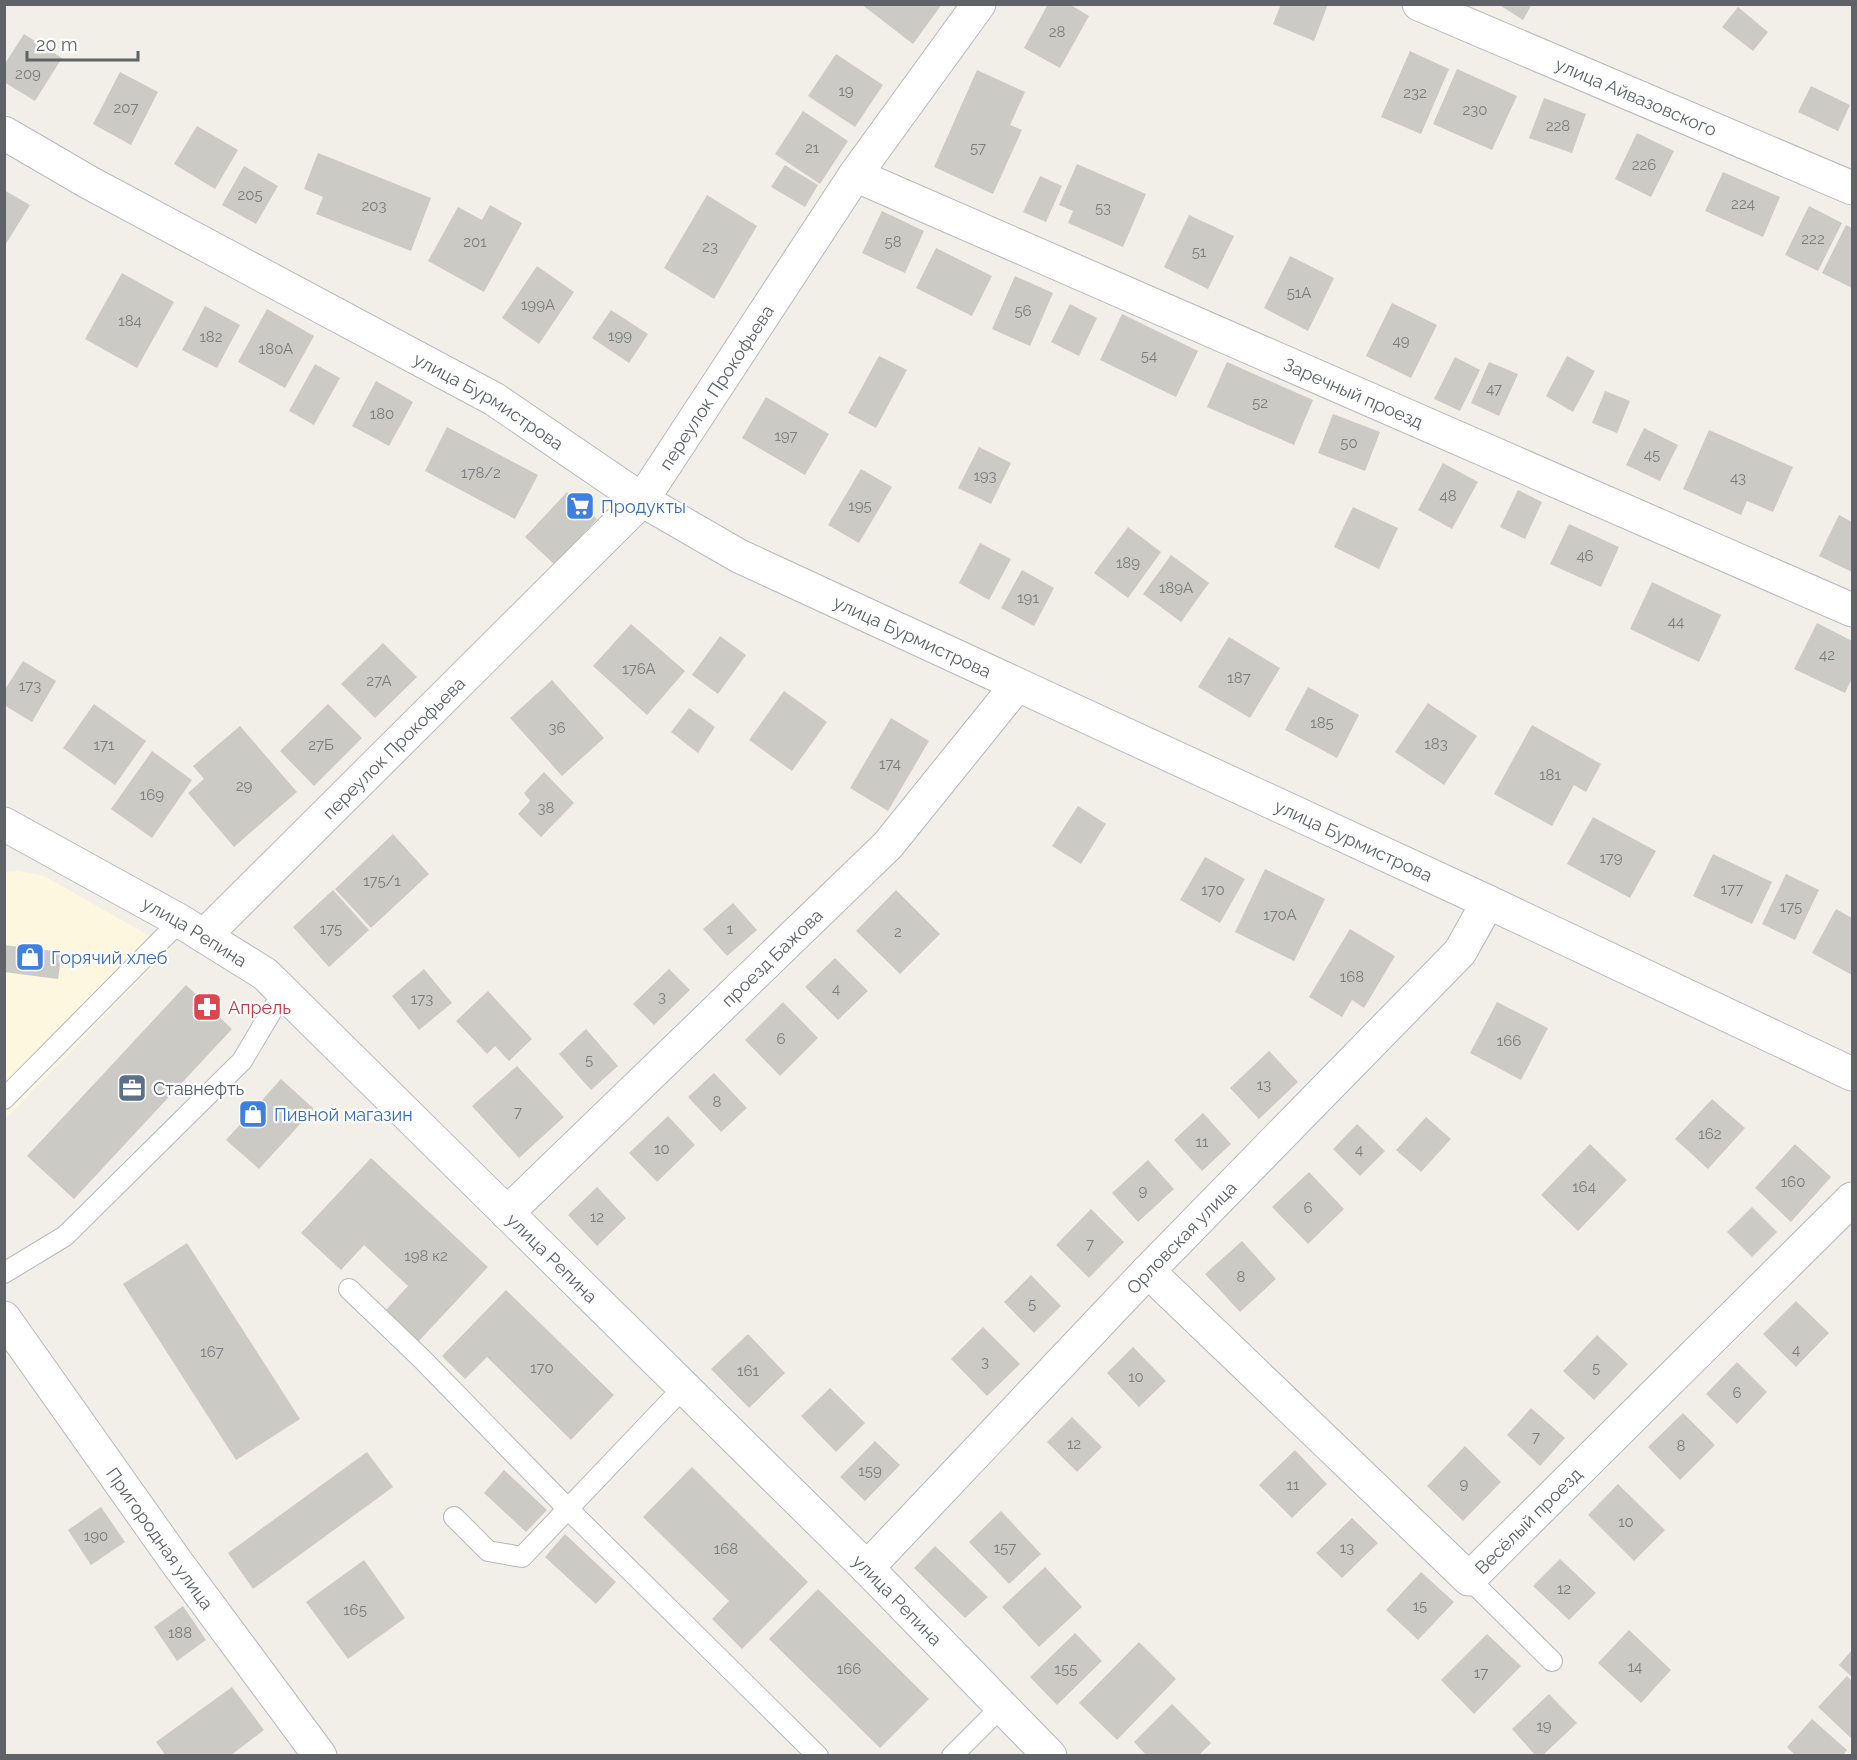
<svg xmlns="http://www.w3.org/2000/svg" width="1857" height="1760" font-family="Raleway,sans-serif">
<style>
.commercial{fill:#fef7e0}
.building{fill:#cccac5}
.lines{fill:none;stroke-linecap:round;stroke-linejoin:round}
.lane-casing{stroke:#b5b8bc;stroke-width:22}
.street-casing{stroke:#b5b8bc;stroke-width:35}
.secondary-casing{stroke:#b6babf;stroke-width:35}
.lane{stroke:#fff;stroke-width:20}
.street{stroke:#fff;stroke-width:33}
.secondary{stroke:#fff;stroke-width:33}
.labels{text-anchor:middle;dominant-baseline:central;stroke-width:4.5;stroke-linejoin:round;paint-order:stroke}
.number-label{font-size:15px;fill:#7a7d7f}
.street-label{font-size:18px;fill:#5f6368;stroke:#fff}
.shop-label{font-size:18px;fill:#366cbe;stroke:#fff;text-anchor:start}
.health-label{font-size:18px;fill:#be3a42;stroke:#fff;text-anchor:start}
.service-label{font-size:18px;fill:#4e5e75;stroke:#fff;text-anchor:start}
</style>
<rect width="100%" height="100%" fill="#f1efe8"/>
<path class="commercial" d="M19,871L44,876L171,948L5,1119V872Z"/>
<path class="building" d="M861,4H942L913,44Z
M1048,4H1069L1089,16L1060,68L1024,48Z
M1281,4H1328L1314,41L1273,24Z
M1498,4H1532L1523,20Z
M1738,7L1768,32L1753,51L1722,27Z
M24,34L62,58L35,101L4,82V65Z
M1410,51L1449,69L1421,134L1381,117Z
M836,54L883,85L855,127L808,96Z
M1457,69L1517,96L1492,150L1433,124Z
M977,70L1025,92L1010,125L1022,130L993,194L934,167Z
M120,72L158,92L131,145L93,124Z
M1811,86L1850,105L1838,131L1798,112Z
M1544,98L1586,114L1572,153L1529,138Z
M803,111L848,141L820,184L775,154Z
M197,126L238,150L215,189L174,164Z
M1637,133L1674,151L1651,197L1615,179Z
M318,153L431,198L411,251L316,214L323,197L304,189Z
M1077,164L1146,194L1123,247L1068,223L1073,211L1059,205Z
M785,165L818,185L805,207L771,187Z
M244,166L278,186L256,224L222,205Z
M1723,172L1780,197L1763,237L1705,211Z
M1040,176L1062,186L1046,222L1023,212Z
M4,190L30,205L4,247Z
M707,195L757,226L714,299L664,268Z
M490,205L522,223L484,292L428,261L458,207L482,220Z
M1809,206L1842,223L1818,271L1785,255Z
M882,211L924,231L905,273L862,253Z
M1189,215L1234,236L1208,289L1164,267Z
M1846,225L1852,228V288L1822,273Z
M936,248L992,276L972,316L916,288Z
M1290,256L1334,278L1308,331L1264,308Z
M537,266L574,292L539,344L502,318Z
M122,273L174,302L137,368L85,339Z
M1015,276L1053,293L1030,346L992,329Z
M1392,303L1437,325L1411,378L1366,356Z
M1070,304L1097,318L1079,356L1051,342Z
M205,306L240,325L217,368L182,350Z
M267,309L314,336L285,388L238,362Z
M611,310L648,334L629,363L592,338Z
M1122,314L1198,351L1176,397L1100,360Z
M879,356L907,370L876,428L848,413Z
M1567,356L1595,371L1573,412L1546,396Z
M1455,357L1480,370L1460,411L1434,399Z
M1227,362L1313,400L1294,445L1207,407Z
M1489,362L1518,374L1499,416L1471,403Z
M315,364L340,378L314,425L289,411Z
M376,381L413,402L389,446L352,426Z
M1605,391L1630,401L1617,433L1592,423Z
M766,397L829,434L805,475L742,438Z
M1333,414L1380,432L1365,471L1318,453Z
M447,427L538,475L515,519L425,471Z
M1644,428L1678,445L1660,481L1626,465Z
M1709,430L1793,467L1773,512L1747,501L1741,515L1683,489Z
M979,447L1011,463L991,504L958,488Z
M1443,463L1478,482L1452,529L1418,510Z
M861,469L892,487L859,543L828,525Z
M1518,490L1542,502L1525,539L1500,527Z
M567,492L597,519L555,565L525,537Z
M1353,507L1398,528L1379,569L1334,547Z
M1839,515L1852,522V572L1819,556Z
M1569,524L1619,547L1601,587L1550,564Z
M1128,527L1161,552L1128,598L1094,573Z
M980,543L1011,559L989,600L959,583Z
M1171,555L1209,583L1181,622L1143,594Z
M1022,570L1054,588L1034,626L1001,608Z
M1652,582L1721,615L1699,662L1630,629Z
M1817,623L1852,641V678L1845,693L1794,669Z
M631,624L685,671L647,715L593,666Z
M720,636L746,655L718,694L692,675Z
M1229,637L1280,668L1250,718L1198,687Z
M383,643L417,677L375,718L341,684Z
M23,661L56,681L32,722L4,705V691Z
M552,680L604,738L562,776L510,718Z
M1308,687L1359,715L1337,758L1285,730Z
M784,691L827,722L792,771L749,740Z
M1428,703L1477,736L1444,785L1395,752Z
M94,704L146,741L115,785L63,748Z
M328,704L362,738L314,786L280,751Z
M689,708L715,727L698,753L671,732Z
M891,718L929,741L888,811L850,788Z
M1532,725L1601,764L1586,792L1574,785L1552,826L1494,794Z
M240,726L297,792L234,847L188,793L204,779L193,766Z
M152,751L192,780L152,838L111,809Z
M544,772L574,803L541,837L518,814L530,801L524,793Z
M1078,806L1106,824L1081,864L1052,846Z
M1593,817L1656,851L1630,898L1567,864Z
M393,834L429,874L371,928L335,889Z
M1713,854L1772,882L1752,924L1693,896Z
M1205,857L1245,879L1220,923L1180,900Z
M1265,869L1325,899L1294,961L1235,932Z
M1786,874L1819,890L1795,940L1762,924Z
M333,890L369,930L329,967L293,927Z
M896,890L940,934L900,974L856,931Z
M733,903L757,930L727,956L703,929Z
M1836,909L1852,918V975L1812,953Z
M1350,929L1395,956L1364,1008L1352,1000L1342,1017L1309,997Z
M4,945L62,952L58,979L4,972Z
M835,958L868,991L838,1020L805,987Z
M424,969L452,1003L419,1030L392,996Z
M669,969L690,990L654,1025L633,1004Z
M186,985L232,1029L74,1199L27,1156Z
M488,991L532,1039L509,1061L495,1046L487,1054L456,1021Z
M783,1002L818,1038L780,1076L745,1040Z
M1497,1002L1548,1028L1521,1080L1470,1053Z
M586,1029L618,1066L591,1090L559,1054Z
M1269,1051L1298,1082L1259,1119L1230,1088Z
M517,1066L564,1117L519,1158L472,1106Z
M714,1073L747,1108L721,1132L688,1097Z
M281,1079L314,1109L259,1169L226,1140Z
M1712,1099L1745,1128L1708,1169L1675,1139Z
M1203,1113L1231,1144L1202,1171L1174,1140Z
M668,1116L695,1145L657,1182L629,1153Z
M1426,1117L1451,1139L1421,1172L1396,1150Z
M1357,1124L1385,1151L1360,1176L1333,1149Z
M1590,1144L1627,1180L1578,1231L1541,1195Z
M1795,1144L1831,1177L1791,1222L1755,1188Z
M371,1158L488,1267L418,1342L385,1311L408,1286L364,1245L341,1270L301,1233Z
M1148,1160L1174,1189L1138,1222L1112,1193Z
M1309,1172L1344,1209L1308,1244L1272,1207Z
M597,1187L626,1218L597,1246L568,1215Z
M1752,1207L1777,1232L1752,1257L1727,1232Z
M1091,1209L1124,1242L1089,1278L1056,1245Z
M1242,1241L1276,1279L1240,1312L1205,1274Z
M187,1243L300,1419L236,1460L123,1284Z
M1031,1275L1061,1306L1034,1333L1004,1302Z
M506,1290L614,1395L571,1440L487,1357L465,1379L442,1356Z
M1796,1301L1829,1333L1796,1367L1763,1334Z
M983,1327L1020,1364L987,1396L951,1359Z
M748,1334L785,1373L749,1408L711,1369Z
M1597,1335L1628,1364L1594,1400L1563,1371Z
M1133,1347L1166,1381L1139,1407L1107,1373Z
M1737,1362L1767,1392L1737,1424L1706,1394Z
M830,1388L865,1423L836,1452L801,1416Z
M1531,1408L1565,1438L1540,1466L1507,1435Z
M1683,1413L1715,1445L1680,1480L1648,1447Z
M1072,1417L1102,1447L1077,1472L1047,1442Z
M875,1441L900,1465L865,1501L840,1477Z
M1465,1446L1501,1482L1463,1521L1427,1486Z
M1295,1450L1327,1484L1292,1518L1259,1485Z
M367,1452L393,1487L253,1589L228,1553Z
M692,1467L808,1582L742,1649L712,1619L729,1601L643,1517Z
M504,1470L547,1510L526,1532L484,1493Z
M1618,1484L1665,1530L1634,1561L1588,1515Z
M101,1507L125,1542L91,1565L68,1530Z
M1001,1511L1041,1554L1009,1584L969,1542Z
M1352,1518L1378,1543L1342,1578L1316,1553Z
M565,1534L616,1582L596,1604L545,1557Z
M935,1546L988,1597L965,1618L914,1568Z
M1560,1559L1596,1593L1569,1620L1533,1586Z
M364,1560L405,1618L348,1659L306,1602Z
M1045,1567L1082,1607L1039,1647L1002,1607Z
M1421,1572L1454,1602L1418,1640L1386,1610Z
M818,1589L929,1699L880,1748L769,1639Z
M183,1606L206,1640L177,1661L154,1627Z
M1629,1630L1671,1670L1641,1703L1598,1663Z
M1075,1633L1102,1661L1057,1705L1030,1677Z
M1487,1634L1521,1666L1474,1714L1441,1680Z
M1139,1642L1176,1679L1117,1740L1079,1703Z
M1852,1650V1677L1839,1665Z
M1847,1676L1852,1681V1739L1818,1707Z
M232,1687L264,1730L230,1756H166L156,1742Z
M1549,1694L1577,1723L1542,1756H1536L1512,1729Z
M1172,1704L1211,1743L1198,1756H1147L1134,1742Z
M1812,1719L1847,1750L1842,1756H1796L1787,1747Z"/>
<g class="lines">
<g class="lane-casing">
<path id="lane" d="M4,1099L180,921
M4,1273L65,1236L242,1061L283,992
M349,1289L422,1359L568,1509L818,1756
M454,1517L488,1551L522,1557L684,1387
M1469,1579L1552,1661
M952,1756L1002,1706"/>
</g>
<g class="street-casing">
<g id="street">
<path id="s1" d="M1419,4L1852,188"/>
<path id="s2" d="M855,175L1852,610"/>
<path id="s3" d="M642,500L855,175L979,4"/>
<path id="s4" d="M507,1213L888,845L1017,685"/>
<path id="s5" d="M1148,1271L1469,1579L1852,1199"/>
<path id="s6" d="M4,1318L175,1560L320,1756"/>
<path id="s7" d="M867,1568L1148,1271L1460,952L1488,902"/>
</g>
</g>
<g class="secondary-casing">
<g id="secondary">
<path id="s8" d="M4,133L90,183L494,399L642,500L739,556L1488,902L1852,1074"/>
<path id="s9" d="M4,824L180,921L265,974L867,1568L1050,1756"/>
<path id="s10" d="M204,936L642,500"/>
</g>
</g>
<use href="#lane" class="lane"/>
<use href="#street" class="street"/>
<use href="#secondary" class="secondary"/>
</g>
<defs>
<g id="supermarket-square" transform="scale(1.5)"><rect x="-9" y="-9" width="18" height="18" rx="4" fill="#3f7fe0" stroke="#fff"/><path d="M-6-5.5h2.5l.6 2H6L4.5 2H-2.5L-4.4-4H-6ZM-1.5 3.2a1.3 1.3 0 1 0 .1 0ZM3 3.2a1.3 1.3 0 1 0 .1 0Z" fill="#fff"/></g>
<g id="shop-square" transform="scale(1.5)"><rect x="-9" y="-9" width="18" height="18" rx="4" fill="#3f7fe0" stroke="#fff"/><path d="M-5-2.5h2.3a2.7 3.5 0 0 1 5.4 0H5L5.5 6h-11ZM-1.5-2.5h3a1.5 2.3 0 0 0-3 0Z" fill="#fff"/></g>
<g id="pharmacy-square" transform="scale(1.5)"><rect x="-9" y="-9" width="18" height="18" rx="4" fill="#e0444e" stroke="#fff"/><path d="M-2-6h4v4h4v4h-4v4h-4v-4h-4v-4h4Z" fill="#fff"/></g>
<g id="office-square" transform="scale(1.5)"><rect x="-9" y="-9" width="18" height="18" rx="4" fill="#5c6f8a" stroke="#fff"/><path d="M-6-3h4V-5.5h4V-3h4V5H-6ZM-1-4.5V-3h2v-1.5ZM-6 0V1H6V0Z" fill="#fff"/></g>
</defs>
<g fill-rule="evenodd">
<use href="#supermarket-square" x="580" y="506"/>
<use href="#shop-square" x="30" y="957"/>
<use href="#pharmacy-square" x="207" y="1007"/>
<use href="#office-square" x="132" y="1088"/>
<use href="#shop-square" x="253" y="1114"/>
</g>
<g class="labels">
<g class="number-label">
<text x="1057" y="32">28</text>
<text x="28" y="74">209</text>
<text x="846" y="91">19</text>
<text x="1415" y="93">232</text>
<text x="126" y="108">207</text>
<text x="1475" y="110">230</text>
<text x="1558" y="126">228</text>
<text x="812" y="148">21</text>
<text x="978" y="148">57</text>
<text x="1644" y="165">226</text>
<text x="250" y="195">205</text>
<text x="1743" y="204">224</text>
<text x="374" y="206">203</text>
<text x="1103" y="208">53</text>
<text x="1813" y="239">222</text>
<text x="475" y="242">201</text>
<text x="893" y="242">58</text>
<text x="710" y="247">23</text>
<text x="1199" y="252">51</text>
<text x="1299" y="293">51А</text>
<text x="538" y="305">199А</text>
<text x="1023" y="311">56</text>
<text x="130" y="321">184</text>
<text x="620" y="336">199</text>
<text x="211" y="337">182</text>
<text x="1401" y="341">49</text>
<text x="276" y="349">180А</text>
<text x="1149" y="356">54</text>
<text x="1494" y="389">47</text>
<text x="1260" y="403">52</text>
<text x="382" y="414">180</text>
<text x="786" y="436">197</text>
<text x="1349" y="443">50</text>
<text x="1652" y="455">45</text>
<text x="481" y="473">178/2</text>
<text x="985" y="476">193</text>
<text x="1738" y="478">43</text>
<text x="1448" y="496">48</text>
<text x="860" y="506">195</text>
<text x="1585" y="556">46</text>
<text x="1128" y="563">189</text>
<text x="1176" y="588">189А</text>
<text x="1028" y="598">191</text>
<text x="1676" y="622">44</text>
<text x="1827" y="655">42</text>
<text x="639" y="669">176А</text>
<text x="1239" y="678">187</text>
<text x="379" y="681">27А</text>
<text x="30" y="686">173</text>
<text x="1322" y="723">185</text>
<text x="557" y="728">36</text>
<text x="1436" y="744">183</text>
<text x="104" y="745">171</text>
<text x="321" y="745">27Б</text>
<text x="890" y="764">174</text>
<text x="1550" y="775">181</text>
<text x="244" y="786">29</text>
<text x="152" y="795">169</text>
<text x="546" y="808">38</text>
<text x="1611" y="858">179</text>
<text x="382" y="881">175/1</text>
<text x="1732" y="889">177</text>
<text x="1213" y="890">170</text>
<text x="1791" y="907">175</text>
<text x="1280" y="915">170А</text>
<text x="331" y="929">175</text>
<text x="730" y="929">1</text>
<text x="898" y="932">2</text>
<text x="1352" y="977">168</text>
<text x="836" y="989">4</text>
<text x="662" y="997">3</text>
<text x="422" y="999">173</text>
<text x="781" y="1039">6</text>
<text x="1509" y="1041">166</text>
<text x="589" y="1060">5</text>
<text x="1264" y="1085">13</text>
<text x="717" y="1102">8</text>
<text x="518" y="1112">7</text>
<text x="1710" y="1134">162</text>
<text x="1202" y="1142">11</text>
<text x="662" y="1149">10</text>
<text x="1359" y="1150">4</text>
<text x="1793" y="1182">160</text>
<text x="1584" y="1187">164</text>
<text x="1143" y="1191">9</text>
<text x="1308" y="1208">6</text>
<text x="597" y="1217">12</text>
<text x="1090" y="1244">7</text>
<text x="426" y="1256">198 к2</text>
<text x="1241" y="1277">8</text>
<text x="1032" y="1304">5</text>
<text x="1796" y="1350">4</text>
<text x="212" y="1352">167</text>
<text x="985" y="1362">3</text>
<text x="542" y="1368">170</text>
<text x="1596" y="1368">5</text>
<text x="748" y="1371">161</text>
<text x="1136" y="1377">10</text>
<text x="1737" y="1393">6</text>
<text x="1536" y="1437">7</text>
<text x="1074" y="1444">12</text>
<text x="1681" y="1446">8</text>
<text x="870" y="1471">159</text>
<text x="1464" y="1484">9</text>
<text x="1293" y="1485">11</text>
<text x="1626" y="1522">10</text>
<text x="96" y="1536">190</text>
<text x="1005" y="1548">157</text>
<text x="1347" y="1548">13</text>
<text x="726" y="1549">168</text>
<text x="1564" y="1589">12</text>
<text x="1420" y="1606">15</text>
<text x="355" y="1610">165</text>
<text x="180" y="1633">188</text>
<text x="1635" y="1667">14</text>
<text x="849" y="1669">166</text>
<text x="1066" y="1669">155</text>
<text x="1481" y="1673">17</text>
<text x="1544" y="1726">19</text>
</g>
<g class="street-label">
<text stroke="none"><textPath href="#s1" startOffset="236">улица Айвазовского</textPath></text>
<text stroke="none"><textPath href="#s3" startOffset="135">переулок Прокофьева</textPath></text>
<text stroke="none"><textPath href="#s2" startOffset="544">Заречный проезд</textPath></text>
<text stroke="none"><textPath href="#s8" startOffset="554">улица Бурмистрова</textPath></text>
<text stroke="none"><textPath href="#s8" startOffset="1040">улица Бурмистрова</textPath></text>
<text stroke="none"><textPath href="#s10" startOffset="267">переулок Прокофьева</textPath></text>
<text stroke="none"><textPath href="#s8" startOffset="1526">улица Бурмистрова</textPath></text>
<text stroke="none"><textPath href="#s9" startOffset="219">улица Репина</textPath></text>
<text stroke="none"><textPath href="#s4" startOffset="368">проезд Бажова</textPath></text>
<text stroke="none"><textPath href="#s7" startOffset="456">Орловская улица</textPath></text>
<text stroke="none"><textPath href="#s9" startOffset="705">улица Репина</textPath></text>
<text stroke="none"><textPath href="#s5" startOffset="528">Весёлый проезд</textPath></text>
<text stroke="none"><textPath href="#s6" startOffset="270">Пригородная улица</textPath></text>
<text stroke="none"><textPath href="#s9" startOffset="1191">улица Репина</textPath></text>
</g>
<g class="shop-label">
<text x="601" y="506">Продукты</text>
<text x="51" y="957">Горячий хлеб</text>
<text x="274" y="1114">Пивной магазин</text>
</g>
<g class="health-label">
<text x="228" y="1007">Апрель</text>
</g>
<g class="service-label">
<text x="153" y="1088">Ставнефть</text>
</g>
</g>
<rect width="1857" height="1760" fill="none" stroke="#5f6368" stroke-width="12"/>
<path d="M27 51v9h111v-9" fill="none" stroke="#5f6368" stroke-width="3"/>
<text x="36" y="51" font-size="18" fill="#5f6368" stroke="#ffffff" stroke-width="4.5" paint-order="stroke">20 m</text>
</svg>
